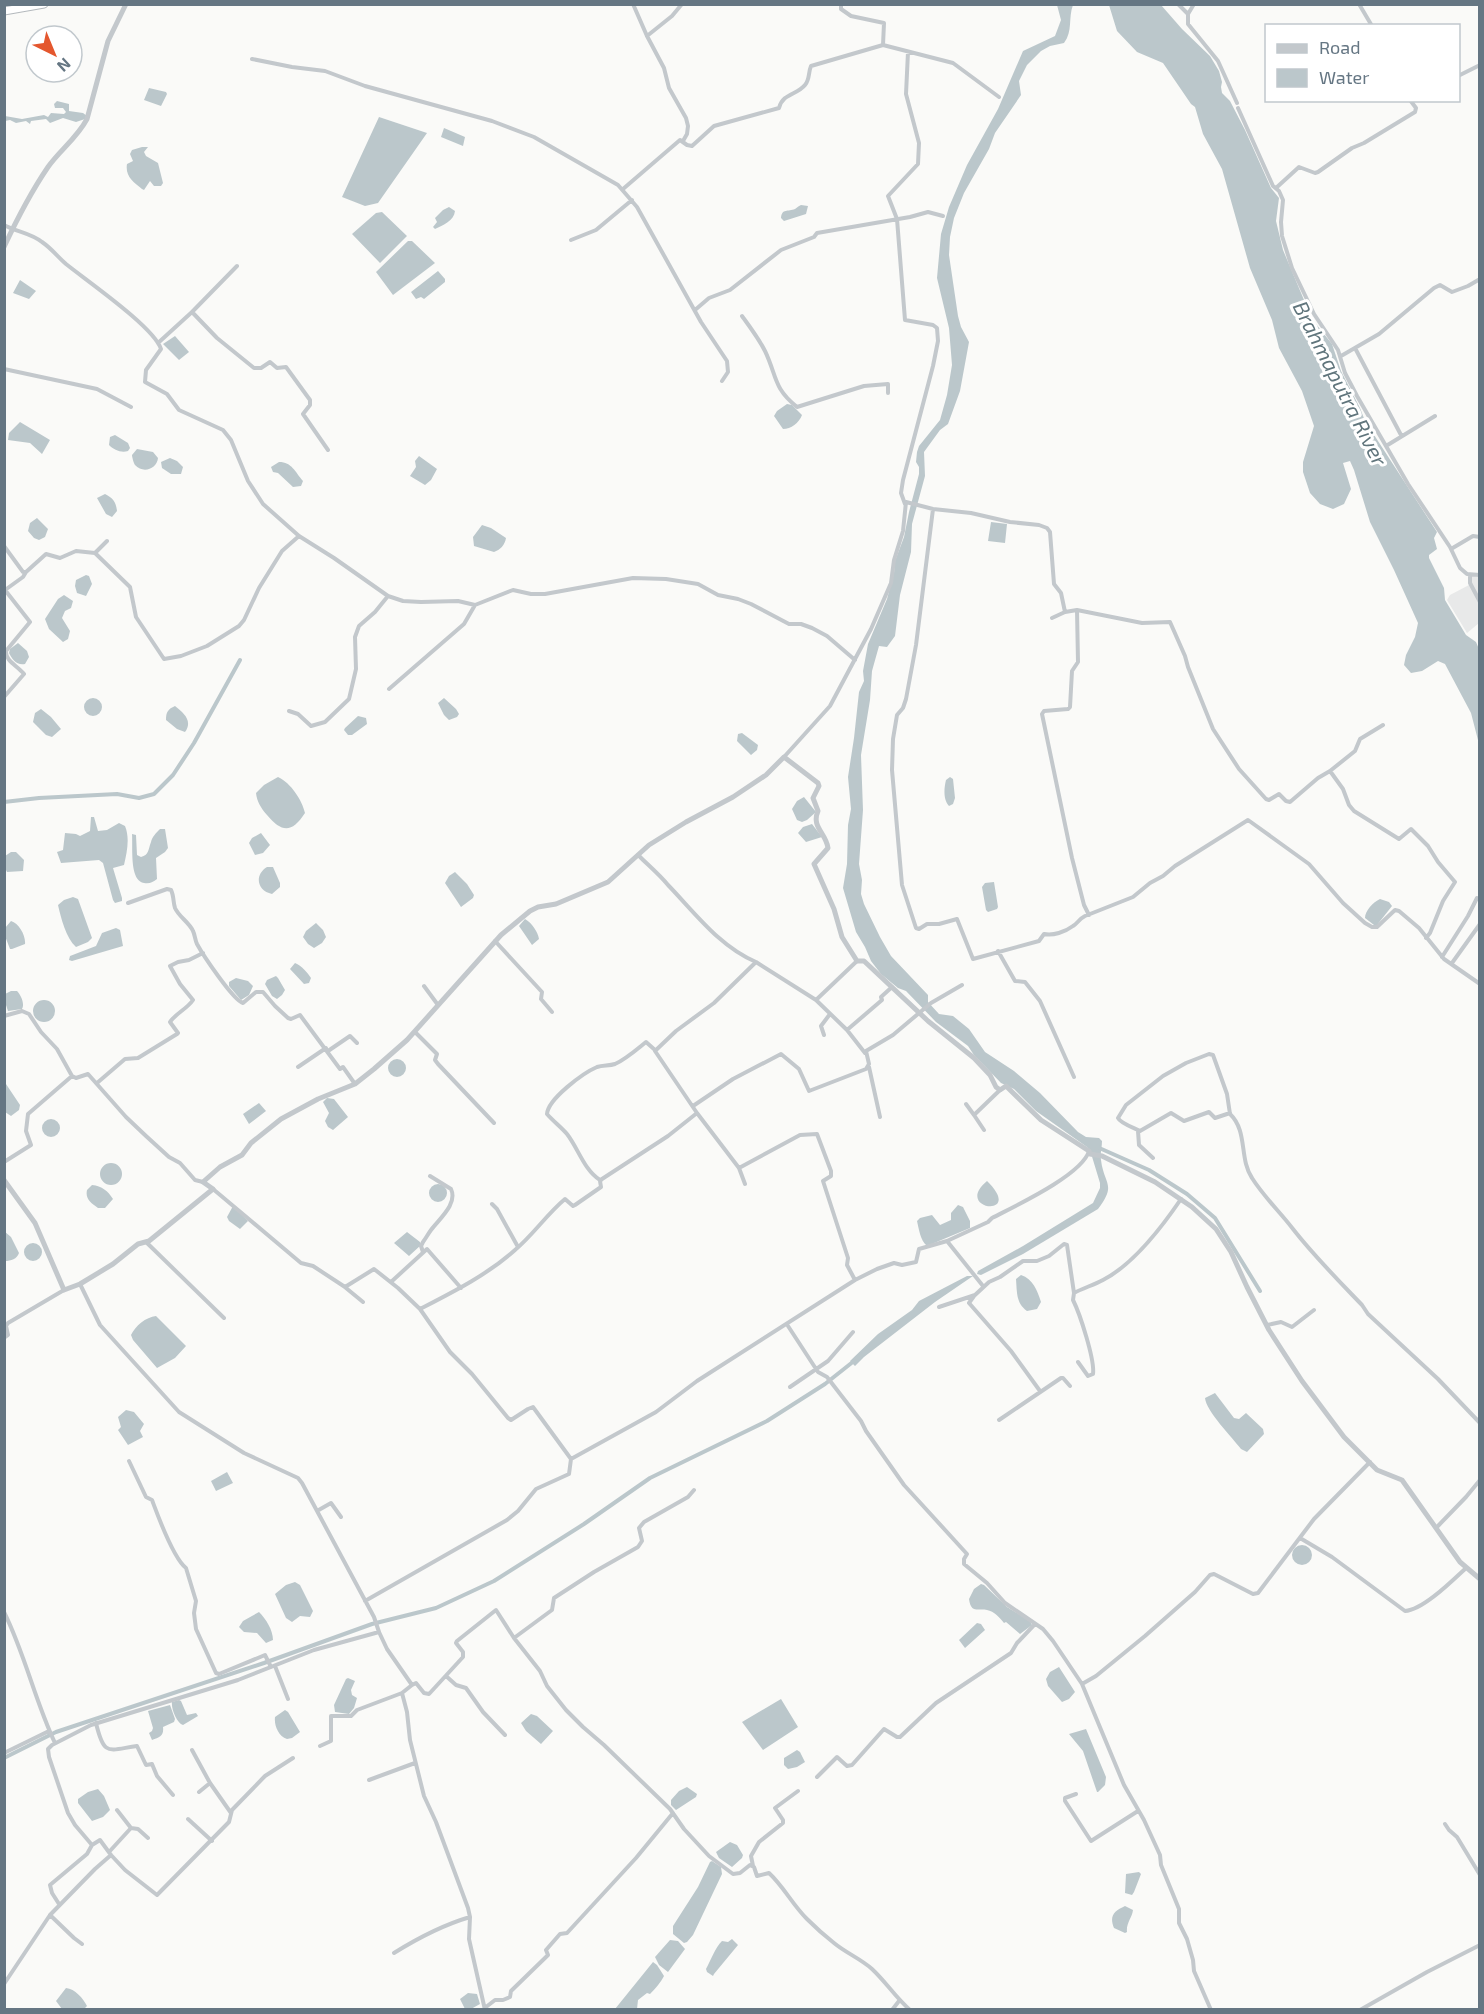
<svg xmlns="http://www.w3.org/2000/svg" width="1484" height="2014" font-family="'Exo 2',sans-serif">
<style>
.built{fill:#e8e9e9}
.water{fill:#bbc7cb}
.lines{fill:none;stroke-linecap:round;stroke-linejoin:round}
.canal{stroke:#bbc7cb;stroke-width:4}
.trunk-casing{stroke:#b4b9bd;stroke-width:9}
.minor{stroke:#c3c8cc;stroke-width:4}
.tertiary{stroke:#c3c8cc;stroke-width:5}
.trunk{stroke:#fff;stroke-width:7}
.labels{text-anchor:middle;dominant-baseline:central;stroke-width:6;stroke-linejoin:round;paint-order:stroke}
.water-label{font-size:21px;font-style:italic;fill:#60757c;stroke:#fff}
</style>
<rect width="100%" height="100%" fill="#fafaf8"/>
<path class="built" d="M1474,573H1479V623L1467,633L1447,600L1450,595L1469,585V578Z"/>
<path class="water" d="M1057,5H1073C1068,18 1073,31 1064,43L1050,46L1041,51L1027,65L1019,81L1021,95L995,133L989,149L964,193L954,218L950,237L949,255L958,316L961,327L969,342L960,391L948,424L940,430L924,452L925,476L912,524L911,552L900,595L895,636L887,647L879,646L872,671L870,700L861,755L863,810L859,864L862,880L861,894L864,904L880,937L891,956L928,995V1002L939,1014L953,1016L969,1029L985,1052L1014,1071L1040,1093L1078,1132L1086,1137L1099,1138L1102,1141C1102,1147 1100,1154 1101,1160C1104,1185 1117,1184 1098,1209L1023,1254L981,1275L977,1274L978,1271L1023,1246L1093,1203L1100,1188V1183L1090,1150L1087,1147L1036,1111L1014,1089L1001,1083L974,1055L968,1046L936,1022L906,991L898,988L881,974L871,961L865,947L856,932L843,888L847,864L848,825L851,809L848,777L854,738L859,692L864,681L863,671L868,644L887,599L894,573L895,561L904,537L909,512L919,474V467L916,462L917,452L919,446L940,420L947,395L952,365L949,328L937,278L941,234L949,207L967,165L998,109L1023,51L1055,36L1061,20Z
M1109,5H1161L1182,29L1210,56L1219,71L1222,82L1221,87L1222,93L1230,101L1245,130L1271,188L1279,198L1276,221L1283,250L1312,319L1332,344L1341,371L1360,408L1365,421L1437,532L1434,538L1437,549L1429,555V558L1444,588L1445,600L1466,635L1476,642L1479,649V744L1471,713L1445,664L1438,661L1422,671L1411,673L1404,665L1406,655L1415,637L1418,623L1394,570L1370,522L1354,470L1350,461L1343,463L1351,489L1344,504L1333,509L1320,504L1310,493L1303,472V462L1314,426L1302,391L1279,348L1272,320L1250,268L1222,169L1203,134L1195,107L1191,104L1163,63L1137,52L1117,31Z
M149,88L166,92L167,94L161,106L144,100Z
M57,101L69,104V111L83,113L87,116L85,119L76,122L63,118L50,123L46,119L31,121L30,124L26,121L16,123L10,120L5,121V116L22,119L44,115L48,117L51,113L64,114L66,112L63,108H55L54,104Z
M379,117L427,133L378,203L365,206L342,197Z
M444,128L465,137L463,146L441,137Z
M142,147H148L144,152L146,156L158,163L163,183L161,186H154L150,181L144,190L142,189C133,182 125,176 127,164L133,161L130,154L132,150Z
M801,205L808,206L806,214L784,221L781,218C782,208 788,212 795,209C797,208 798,206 801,205Z
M449,207L455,211C454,221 443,225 435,229L433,227L437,222L435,218L443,210Z
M382,212L407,236L380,263L352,234L376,213Z
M408,241H412L435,263L393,295L376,272Z
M438,271L445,279V282L424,299L421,297L416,299L411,292Z
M20,280L36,291L29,299L13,293Z
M175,336L189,352L179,360L163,344Z
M787,404L792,405L802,415C799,423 791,429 783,429L774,416L777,411Z
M20,422L50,440L42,454L30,443L8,440L9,433Z
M115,435L128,443L130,448L128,451C121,453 114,450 109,445L110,437Z
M137,449L153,452L158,458C157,469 143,474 135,465C134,464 132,457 132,455Z
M419,456L437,469L431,480L425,485L410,476L416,467L415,461Z
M170,458L177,461L183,467L181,474H171L162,468L161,462Z
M279,462C292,462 295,472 303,481L301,486L293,487L278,473L273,472L271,467Z
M105,494C113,498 116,502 117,511L112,517L106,514L97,498Z
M37,518L48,529L45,537L39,540L34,538L28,531L30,523Z
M991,522L1007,524L1005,543L988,541Z
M482,525L491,528L506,538C505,545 500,550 494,552L474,546L473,537Z
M86,575L89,576L92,584L86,596L77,593L75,586L76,580Z
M64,595L73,601L71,608L65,611L62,618L70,631L68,639L63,642L49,629L45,619L58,599Z
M18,643L27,651L29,657L25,664C17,666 12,659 9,653L10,649Z
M84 707a9 9 0 1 1 18 0a9 9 0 1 1-18 0Z
M444,698L456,709L459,714L457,717L449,720L444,715L438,703Z
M175,706C184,713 193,721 185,732L177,729L166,720C166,712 168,709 175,706Z
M41,709L51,717L61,729L52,737L46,735L33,722L35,713Z
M358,716L366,718L367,724L352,735H348L344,730L345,728Z
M742,733L758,745L757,750L751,755L737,741L738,734Z
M278,777C291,783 302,800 305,813C292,833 282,833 267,815C261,808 257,802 256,793L264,785Z
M950,777L953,779L955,798L953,804L949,806C943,800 944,788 946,780Z
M804,797L816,812L807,820L802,822L797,820L792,809L797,801Z
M91,817H94L98,831L107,830L119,823L125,826C130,838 127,852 124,865L113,868L122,898V901L115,903L113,900L103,863L99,860L61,863L57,852L63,850L65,833L76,834L80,836L90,831Z
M812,824L822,837L806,842L798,833L803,827Z
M160,829H165L168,848L165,852L156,858L157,879C153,882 150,884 144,883C129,881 133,847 132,834L136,835L137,855L141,857C149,855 148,850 151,842C152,837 156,833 160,829Z
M261,833L270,845L263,853L255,855L249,843L252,838Z
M11,852H16L24,860L23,871L7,872L5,868V856Z
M267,867H273L280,883V887L272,894C257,891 254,875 267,867Z
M455,872L467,884L474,895L473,898L461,907L445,883L449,876Z
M994,882L998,907L997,909L988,912L986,910L982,887L985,883Z
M73,897L78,899L92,938L88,942L76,947C66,938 61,918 58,905L64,900Z
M1380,899L1389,902L1392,906L1377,925H1374L1365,918C1365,911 1373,902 1380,899Z
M525,919C532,923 538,932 539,939L532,945L519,926Z
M11,921C19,923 26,936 25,944L12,949H10L5,936V928Z
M316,923L323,930L326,937L322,943L314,948L308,944L303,937L306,931Z
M116,928L120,930L123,946L72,961L69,960L70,956L96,946L102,933Z
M295,963C302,966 307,972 311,978L309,983L304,984L290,969Z
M276,976L278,978L285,990L282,995L277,999L272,996L265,984L267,980Z
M236,978L248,981L253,986L249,995L241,1000L229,986V982Z
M11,991H17C21,995 25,1004 22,1009L8,1011L5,1002V994Z
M33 1011a11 11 0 1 1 22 0a11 11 0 1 1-22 0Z
M388 1068a9 9 0 1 1 18 0a9 9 0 1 1-18 0Z
M4,1081L20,1105L19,1110L11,1116L5,1112Z
M327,1098L334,1099L348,1117L333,1130L328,1127L325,1121L329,1113L323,1102Z
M259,1103L266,1111L249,1124L243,1114Z
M42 1128a9 9 0 1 1 18 0a9 9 0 1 1-18 0Z
M100 1174a11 11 0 1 1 22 0a11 11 0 1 1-22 0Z
M987,1181C1026,1219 952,1210 987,1181Z
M429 1193a9 9 0 1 1 18 0a9 9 0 1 1-18 0Z
M92,1185C102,1186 108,1191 113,1199L105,1208H98C91,1203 85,1199 87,1190Z
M958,1205L963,1207L970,1221V1228L927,1246C920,1240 919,1229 917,1221L920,1218L932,1215L940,1225L951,1220V1213Z
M233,1206L248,1221L240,1229L229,1221L227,1217Z
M4,1231L11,1237L19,1253C17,1259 11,1261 5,1261Z
M407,1232L420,1242L421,1245L409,1256L394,1243Z
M24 1252a9 9 0 1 1 18 0a9 9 0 1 1-18 0Z
M1021,1275C1033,1279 1037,1290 1041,1302L1037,1309L1027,1311C1016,1303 1017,1292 1016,1279Z
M967,1276H973L935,1302L864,1357L855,1366L850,1361L878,1334L912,1310L919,1301Z
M156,1316L186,1346L175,1358L157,1368L133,1340L131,1335C135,1326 146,1317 156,1316Z
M1215,1393L1234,1418L1239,1419L1246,1413L1263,1429L1264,1434L1247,1452L1241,1449C1232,1437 1206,1411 1205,1398Z
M126,1410L134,1412L144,1424L140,1431L143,1437L128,1445L118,1430L121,1427L118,1417Z
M227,1472L233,1483L216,1491L211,1481Z
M1292 1555a10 10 0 1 1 20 0a10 10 0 1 1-20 0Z
M295,1582L300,1585L313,1611L310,1617L300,1616L292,1622L286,1618L275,1594L286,1585Z
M981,1584L984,1585L1007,1607L1030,1621L1032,1625L1020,1634L1006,1622L1004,1623C1000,1618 994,1611 987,1610C978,1608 971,1614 969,1599L974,1589Z
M259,1612C266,1619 273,1630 273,1640L266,1643L257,1633L244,1632L239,1627L243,1621Z
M977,1623L981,1624L985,1630L965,1648L959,1640Z
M1059,1667L1075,1692L1069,1699L1062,1702L1048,1686L1046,1679L1050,1672Z
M348,1678L355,1681L351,1690L352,1695L357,1698L354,1708L349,1714L335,1712L334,1705L346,1679Z
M781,1699L798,1727L763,1750L742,1722Z
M179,1700L181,1701L187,1715L196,1713L198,1716L183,1725C177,1723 171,1709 172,1702Z
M170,1705L175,1719L174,1722L163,1727C164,1736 160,1737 152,1740L149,1733L152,1731L153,1728L148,1711Z
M285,1710L288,1712L300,1732L292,1738L287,1739C278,1736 274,1725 275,1717Z
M531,1714L537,1716L553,1731L541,1744L526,1731L521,1723Z
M1086,1729L1106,1777L1105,1785L1098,1792H1097L1083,1751L1069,1734Z
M797,1750L800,1752L805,1762L797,1767L788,1769L784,1765V1758Z
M687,1787L697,1794L696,1797L676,1810L671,1805V1800L679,1791Z
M98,1789L104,1796L110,1810L103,1817L92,1821L78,1803V1799L88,1792Z
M730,1842L737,1845L743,1855L742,1858L732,1867L719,1858L716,1852Z
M712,1861L721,1867L722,1874L693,1935L687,1942L684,1943L673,1934V1926L698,1887L710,1862Z
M1139,1872L1141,1874L1134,1892L1132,1895L1125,1893L1126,1874Z
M1125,1906L1133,1910C1132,1918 1126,1923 1127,1932L1125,1933L1114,1928C1109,1916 1114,1911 1125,1906Z
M732,1939L738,1945L714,1974L713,1976L707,1972L706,1969C711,1960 715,1948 722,1941L728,1942Z
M670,1940L678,1941L685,1949L668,1972L659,1965L655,1957Z
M653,1962L657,1965L664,1976C661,1982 655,1989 650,1994L647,1993L638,2000L637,2009H615Z
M66,1988C75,1989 83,1998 87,2006L84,2009H62L56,2001Z
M468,1993L477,1994L480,2004L471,2009H465L460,1999Z"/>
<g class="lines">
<path class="canal" d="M4,802L39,798L117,794L139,798L154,794L173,775L194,743L240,660
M1097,1147L1149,1170L1187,1194L1215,1218L1260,1291
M4,1758L56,1732L264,1663L372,1624L436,1608L494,1581L584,1524L650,1478L767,1421L825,1384L854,1361"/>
<g class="trunk-casing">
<path id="trunk" d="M4,11L44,4"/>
</g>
<path class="minor" d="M633,4L647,36L664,68L669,88L686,118L688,126L687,134L683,141
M841,4V9L851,16L884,23L883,45
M1178,4L1188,14
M1194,4L1188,14V24L1218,61L1237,103
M1359,4L1372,26
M647,36L672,16L682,4
M252,59L292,67L325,71L365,86L492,121L534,137L618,185L637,207L701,322L727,361L728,372L722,381
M1458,76L1480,65
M1238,108L1273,186L1279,191L1283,200L1281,222L1282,236L1292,268L1314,314L1338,350L1345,373L1357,396L1408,484L1450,547L1460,568L1467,574L1480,575
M1276,188L1299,167L1315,173L1318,172L1352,148L1364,143L1415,112L1416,108L1410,100
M623,189L680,140L687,145L692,146L714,126L779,108C783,93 797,95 805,85C810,79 808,73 811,66L883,45L953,63L999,97
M4,225C17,232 31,233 42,242C51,248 58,257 66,264C87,281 154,327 161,349L146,370L145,382L167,394L179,410L223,430L231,440L248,481L263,504L299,536L334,558L388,596L403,601L421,602L458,601L475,605L513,590L531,594H545L633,578L666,579L698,584L718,595L738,599L751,604L789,624H801L812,628L827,636L855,660
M571,240L596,230L632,200
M695,310L709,298L730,290L781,250L814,237L817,233L910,217L928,212L943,216
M192,312L237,266
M742,316C750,327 759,339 765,351C777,376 773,388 797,407L864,386L888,384V393
M158,343L192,312L217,338L254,368H261L270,362L277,368L286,367L310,400V405L303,414L328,450
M1355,348L1401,435
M1341,356L1379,334L1434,288L1440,285L1452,292L1468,286L1480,279
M4,369L97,389L131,407
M1386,446L1435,416
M905,504L901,493L903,480L933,366L938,341L937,328L933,325L905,320L897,219L888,196L918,164L919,143L906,94L908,52
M933,509L916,645L906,699L903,708L897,715L893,739L892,770L902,885L916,928L919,929L927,924H939L957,919L973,959L1039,941L1044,934C1053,936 1065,932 1073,926C1078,923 1079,919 1085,916L1133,897L1150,883L1163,876L1175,866L1248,820L1309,864L1343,903L1365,923L1372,927H1377L1395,910L1399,911L1419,928L1444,959L1480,984
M4,546L23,572H26L46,554L60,558L76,551L95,553L107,541
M1451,549L1473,536L1480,537
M95,553L130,587L136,617L164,659L181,656L207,646L239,626L244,620L259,588L282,551L299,536
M1470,575V583L1480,602
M1077,610L1078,662L1072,671L1070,707L1068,709L1044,711L1042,714L1072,858L1084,905L1089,915
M1052,618L1065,612
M389,689L464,624L475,605
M4,697L24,674C18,666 5,661 6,651L30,622L5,590L23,577L26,572
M289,711L298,714L311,726L325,722L349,699L356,669L355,637L359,626L375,612L388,596
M784,757L830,706L871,629L891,583L894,560L903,531L906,502L933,509L971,513L1010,522L1039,525L1047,528L1050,532L1054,584L1061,593L1065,612L1077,610L1142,623L1170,622L1185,656L1188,667L1213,729L1239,769L1266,799L1269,800L1279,794L1286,801L1290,802L1318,778L1330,771L1343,789L1349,805L1354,811L1399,839L1411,829L1428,846L1438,862L1455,882L1443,901L1430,933L1426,938
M1330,771L1355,751L1360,739L1383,725
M638,855C648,865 659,874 668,885C695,913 720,947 756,962
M128,903L167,889L171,890C174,896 173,902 175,908C179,917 189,922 193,931C195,935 195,940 197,944C203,955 233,1000 243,1003L256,992H263L275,1006L288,1018L291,1019L300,1015L340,1069L343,1067L355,1084
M495,941L542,992L541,999L552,1012
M998,951L1015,981L1025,982L1040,1001L1074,1077
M1442,957L1468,916L1477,898
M1452,963L1480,924
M424,986L438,1005
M816,1000L847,1030L882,1000L881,997L892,987
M4,1016L22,1011L29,1014L41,1032L57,1049L72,1076L76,1078L88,1074L126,1117L146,1136L169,1157L180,1163L195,1180L203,1182
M847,1030L865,1053
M415,1032L437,1054L435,1060L438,1064L494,1123
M824,1035L821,1026L830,1014
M328,1051L350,1036L357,1043
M298,1067L326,1048
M869,1067L880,1117
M97,1083L125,1059L138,1058L177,1034L178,1033L170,1022C176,1013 187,1009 193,1000L180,984L170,966L178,962L189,960L203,953
M966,1104L974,1115L1000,1090
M693,1106L733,1079L781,1054L799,1069L809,1091L866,1069L869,1064L866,1051L893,1035L931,1003L962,985
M697,1113L739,1168L800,1135L817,1134L831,1171V1176L823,1181L848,1258L847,1265L855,1280
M1230,1113L1215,1118L1209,1112L1184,1121L1171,1113L1140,1131C1134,1128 1120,1123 1118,1118L1126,1105L1163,1076L1186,1063L1209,1054L1213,1055L1227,1094L1230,1114C1248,1131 1239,1159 1252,1178C1264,1197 1280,1212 1293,1229C1314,1256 1338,1280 1362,1305L1368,1314L1438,1379L1480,1423
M974,1115L984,1130
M1138,1131L1139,1145L1153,1158
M4,1162L31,1145L26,1131L28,1114L72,1076
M739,1168L745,1184
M600,1180C584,1170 578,1148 567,1134C561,1127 553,1121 547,1114C548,1099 583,1073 597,1067C603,1065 609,1066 615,1064C626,1059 636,1050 646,1042L655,1050
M213,1189L301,1263L313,1266L345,1287L374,1269L398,1288L420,1309C453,1292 487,1275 515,1250C533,1235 547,1214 565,1199L573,1206L575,1205L601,1187L600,1181L602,1179L668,1136L697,1113L655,1051L676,1031L714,1003L756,962L816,1000L857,961
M492,1204L497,1209L518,1247
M947,1241L983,1286
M146,1242L224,1318
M423,1252L421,1246L423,1242C426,1238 428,1234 431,1230C439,1219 458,1204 451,1189L430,1176
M391,1282L427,1249L461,1288
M80,1284L100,1325L179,1412L244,1453L298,1478L302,1483L374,1617L379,1632
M346,1288L363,1302
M974,1296L969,1303L1011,1351L1040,1391
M939,1307L975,1295L989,1282L1000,1277L1023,1261H1037L1049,1256L1064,1244L1067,1245L1074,1293
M420,1309L450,1352L472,1374L508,1418L511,1420L528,1409L533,1407L571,1459
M1267,1325L1281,1322L1292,1327L1314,1310
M788,1326L818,1372L827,1377L861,1421L866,1431L904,1485L967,1554L964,1559V1564L987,1583L1005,1603L1043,1629L1053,1641L1082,1684L1124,1785L1144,1820L1160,1855L1161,1865L1179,1909V1923L1187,1939L1193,1960L1194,1971L1211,2010
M4,1338L8,1335L6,1326L8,1323L64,1290
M1078,1362L1088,1376L1093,1374C1095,1360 1080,1314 1073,1300L1074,1293C1083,1288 1094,1285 1103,1280C1134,1264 1162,1227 1181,1199
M790,1387L828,1361L853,1332
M999,1420L1061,1378H1063L1070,1386
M129,1461L146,1497L152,1500C158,1516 173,1558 186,1568L196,1601L194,1613L196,1629L216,1673L219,1674L265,1655L271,1667
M317,1511L331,1503L341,1517
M1437,1527L1466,1497L1480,1480
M1300,1538L1332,1557L1405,1611C1423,1610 1453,1580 1466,1568
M365,1601L507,1520L518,1511L536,1489L569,1474L571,1459L656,1412L697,1381L855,1280L877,1269L894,1263L902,1265L916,1262L919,1249L947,1241L988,1222L992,1218C1015,1206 1082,1175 1089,1151
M4,1612C25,1654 35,1701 55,1743
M514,1638L552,1610L554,1598L594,1572L638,1547L642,1541L639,1528L644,1522L688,1497L694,1490
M275,1666L288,1699
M446,1676L456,1685L466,1688L483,1712L505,1735
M1082,1684L1096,1676L1145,1636L1195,1592L1210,1575L1214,1574L1253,1594L1258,1593L1314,1519L1370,1462
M412,1685L402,1693L407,1712L410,1740L424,1796L436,1822L468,1908L470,1917L469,1939L485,2010
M96,1723C104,1757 108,1750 137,1746L146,1765L152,1764L157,1776L173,1795
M320,1746L331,1741V1716H351L357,1710L402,1693
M192,1750L210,1783
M4,1753L49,1731
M817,1777L837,1757L847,1766L852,1765L884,1729L897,1737H900L936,1703L1011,1653L1017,1643L1035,1624
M369,1780L415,1763
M199,1792L210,1783L231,1813
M1076,1794L1065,1798V1801L1091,1841L1138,1811
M117,1810L131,1828
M188,1819L212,1841
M1445,1824L1449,1830L1457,1837L1480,1875
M109,1852L131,1828L138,1829L148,1838
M111,1855L100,1840L92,1845L75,1825L68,1813L49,1757L48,1749L52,1745L91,1725L238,1680L314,1650L379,1632L387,1649L412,1685L416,1683L424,1693L429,1694L463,1657V1652L456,1643L457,1641L496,1610L514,1638L540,1671L547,1686L566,1710L583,1727L604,1745L670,1809L684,1829L709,1856L733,1874L740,1873L750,1865L754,1867L757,1876L769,1873C784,1887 792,1904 807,1919C815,1927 825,1936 834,1943C846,1953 861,1959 872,1969C886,1982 896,1998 910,2010
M753,1866L751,1856L759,1842L783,1823V1820L775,1808L798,1791
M59,1904L52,1893L50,1885L87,1854L92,1845
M50,1915L74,1938L82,1944
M394,1953C418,1938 443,1925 470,1917
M4,1984L50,1915L95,1869L111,1855L125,1870L157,1895L229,1822L232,1810L265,1776L293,1758
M486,2007L495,2000H503L510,1997L511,1991L546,1957L548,1955L546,1950L560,1934L567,1933L636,1858L673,1813
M892,2010L899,2001
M1360,2010L1427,1972L1480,1945"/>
<path class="tertiary" d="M4,247C17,219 31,192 48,167C60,150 77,138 87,119L108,41L126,4
M4,1180L35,1223L64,1290L80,1284L113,1264L138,1244L149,1241L213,1189L203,1182L220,1167L242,1155L251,1143L281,1119L318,1099L355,1084L374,1069L407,1040L501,935L530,911L538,907L556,904L608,882L649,845L686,822L733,797L766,775L784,757L818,783L819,786L813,798L818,811C811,827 826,833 828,848L814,864L834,909L842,937L857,961H864L928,1021L974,1058L990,1075L996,1087L1000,1090L1006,1086L1041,1120L1089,1151L1090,1154L1102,1156L1155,1182L1192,1207L1216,1229L1231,1252L1247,1287L1269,1330L1302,1381L1344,1437L1377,1470L1402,1480L1460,1562L1480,1579"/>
<use href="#trunk" class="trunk"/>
</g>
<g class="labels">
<g class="water-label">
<text transform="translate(1341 383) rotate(63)">Brahmaputra River</text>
</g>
</g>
<rect width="1484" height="2014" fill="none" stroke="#657683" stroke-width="12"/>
<rect x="1265" y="24" width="195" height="78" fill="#ffffff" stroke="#c1c8cd" stroke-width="1.5"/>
<rect x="1277" y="44" width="30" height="9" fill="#c3c8cc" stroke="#c1c8cd" stroke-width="1.5"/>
<text x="1319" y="54" font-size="18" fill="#657683">Road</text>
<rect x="1277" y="69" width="30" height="18" fill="#bbc7cb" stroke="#c1c8cd" stroke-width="1.5"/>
<text x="1319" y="84" font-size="18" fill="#657683">Water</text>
<g transform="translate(54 54) rotate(137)"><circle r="28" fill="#ffffff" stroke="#c1c8cd" stroke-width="1.5"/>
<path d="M0-4.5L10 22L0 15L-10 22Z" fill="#e4572e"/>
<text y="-9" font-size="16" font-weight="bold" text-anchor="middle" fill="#657683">N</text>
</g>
</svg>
